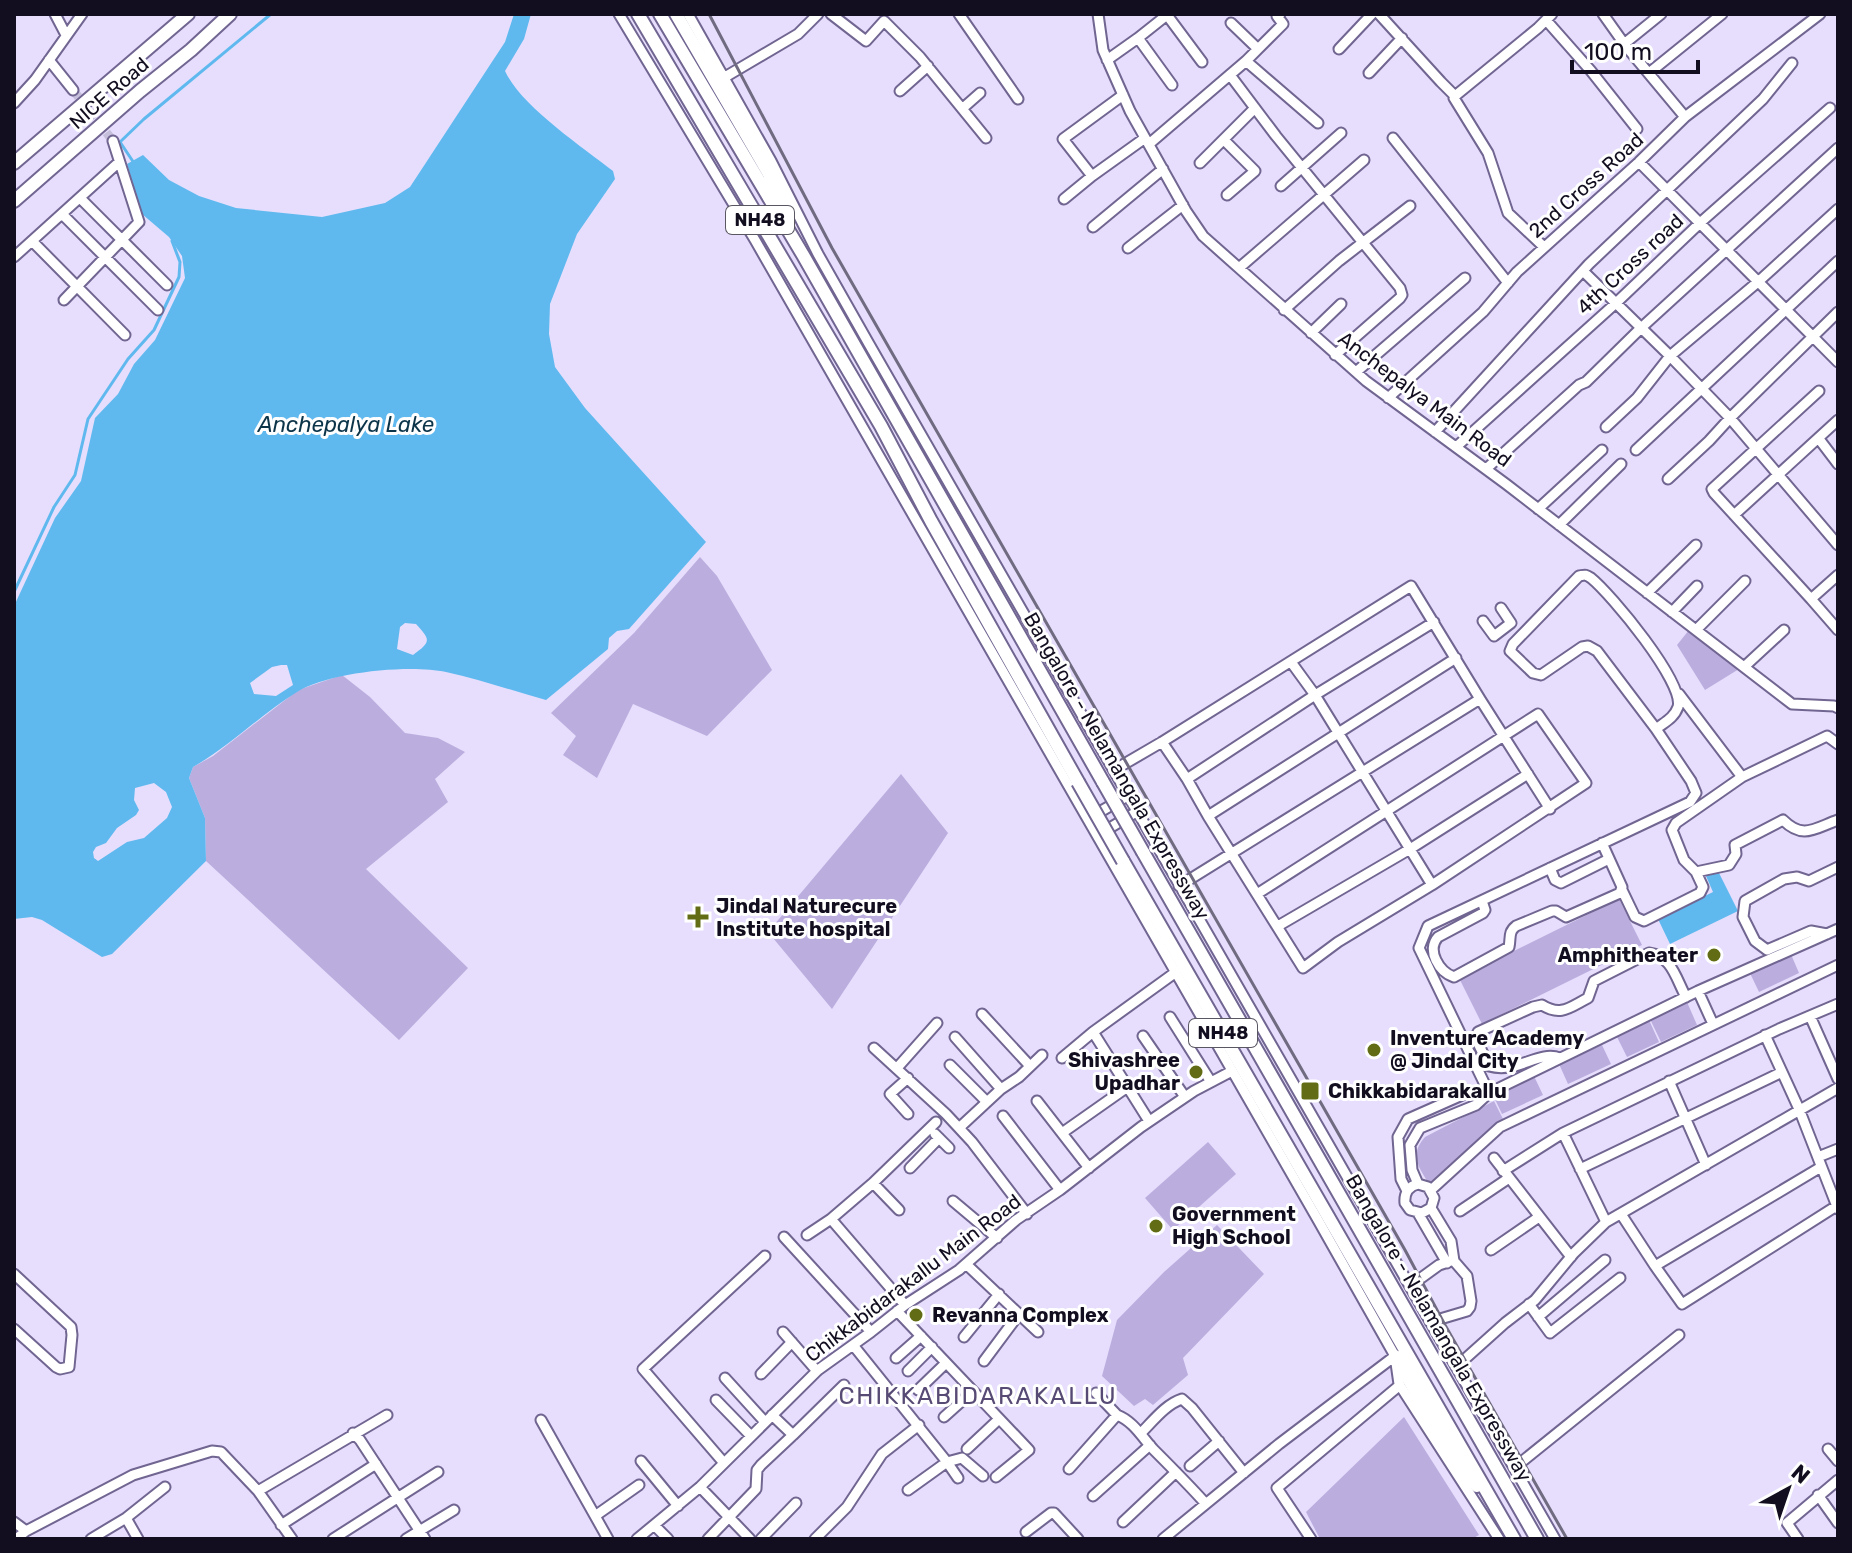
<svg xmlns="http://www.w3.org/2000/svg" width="1852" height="1553" font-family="Rubik,sans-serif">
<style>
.green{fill:#bbaedf}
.water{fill:#5fb9ef;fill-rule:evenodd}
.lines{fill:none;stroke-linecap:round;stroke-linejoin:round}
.stream{stroke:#5fb9ef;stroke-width:3}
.minor-tunnel{stroke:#c6bfdb;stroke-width:9;stroke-dasharray:9 4.5;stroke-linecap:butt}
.minor-casing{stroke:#716591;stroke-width:13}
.highway-casing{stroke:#716591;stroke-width:16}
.minor{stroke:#fff;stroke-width:9}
.highway{stroke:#fff;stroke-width:12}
.rail{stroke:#716b81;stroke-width:3}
.highway-bridge-casing{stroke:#716591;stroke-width:16;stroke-linecap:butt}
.highway-bridge{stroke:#fff;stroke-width:12}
.poi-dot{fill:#616c14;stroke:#fff;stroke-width:3}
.labels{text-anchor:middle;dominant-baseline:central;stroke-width:6;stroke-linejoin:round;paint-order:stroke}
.shield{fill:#fff;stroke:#5a5662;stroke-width:2}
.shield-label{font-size:18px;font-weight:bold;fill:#130e1f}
.street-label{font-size:20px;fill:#130e1f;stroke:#fff}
.poi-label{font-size:20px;font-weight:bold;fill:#130e1f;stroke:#fff;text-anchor:start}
.water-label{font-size:22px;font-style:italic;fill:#0d354a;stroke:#fff}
.quarter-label{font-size:24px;letter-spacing:2px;fill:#574a74;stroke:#fff}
</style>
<rect width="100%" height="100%" fill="#e6defc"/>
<path class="green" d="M700,557L717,576L772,670L707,736L633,704L597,778L563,755L576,736L551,713L634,633Z
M1689,630L1739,669L1705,690L1677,645Z
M342,675L370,697L405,733L438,738L465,752L435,779L448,802L366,869L468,968L399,1040L206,861L205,818L189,778L193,767L213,756L298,690Z
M901,774L948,833L832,1009L768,932Z
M1619,899L1642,945L1482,1024L1459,978Z
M1790,952L1799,973L1759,992L1749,971Z
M1687,1002L1697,1025L1661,1042L1650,1019Z
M1649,1020L1659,1042L1627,1057L1616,1035Z
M1602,1045L1611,1064L1568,1084L1559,1064Z
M1533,1074L1543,1095L1502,1114L1492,1093Z
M1494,1101L1503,1119L1494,1126L1431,1187C1420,1169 1408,1156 1425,1137Z
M1208,1142L1236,1174L1173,1230L1145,1198Z
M1217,1225L1264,1274L1183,1358L1188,1375L1153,1405L1145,1399L1134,1406L1102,1376L1117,1320L1164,1272Z
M1404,1417L1479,1535L1472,1539H1320L1306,1512Z"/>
<path class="water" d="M514,14H531L524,39L505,71C521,106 581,146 613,171L615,179L577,234L550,304L549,334L555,367L585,408L706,542L629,629L617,631L609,638L608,649L546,700C513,691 479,679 446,672C410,664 328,672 297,692C260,715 230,746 193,767L189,778L205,818L206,861L112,954L102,957L42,920L32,917L14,919V606L55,518L81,481L95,418L118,394L134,364L155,340L185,278L182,256L169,237L142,214L127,164L143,155L169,180L199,196L236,208L322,217L385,203L410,187L505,42ZM405,623L416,624C431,640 431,642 413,655L397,649L400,627ZM281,665H287L293,685L276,696L254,694L250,683L272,667ZM154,783L166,792L172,807L167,818L144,838L127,842L98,861L94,858L93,852L96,847L106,843L117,828L136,815L139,810L134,800L135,788Z
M1718,871L1738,911L1670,944L1658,919L1713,892L1706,876Z"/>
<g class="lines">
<path class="stream" d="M134,163L120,142L144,119L271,14
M14,592L54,507L75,475L88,419L128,359L154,330L179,277L180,262L172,241"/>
<path class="minor-tunnel" d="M73,90L113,141"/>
<g class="minor-casing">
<path id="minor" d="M55,14L66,35
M619,14L755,240L1318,1220L1395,1356L1399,1384L1499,1539
M688,14L771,161L818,254L869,344L1555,1539
M831,14L866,41L884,21L920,57L986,138
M959,14L1018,99
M1098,14L1103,50L1130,111L1186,211L1203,236L1366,381L1506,484L1792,704L1834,706L1838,708
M1379,14L1441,82L1455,96L1454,98L1488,153L1508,213L1544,247
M1603,14L1625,45L1685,117
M1546,20L1591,71L1637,129
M1231,23L1258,49
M1624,44L1661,14
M1339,49L1372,14
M49,60L73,90
M1107,60L1138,38
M1246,61L1318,123
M1369,73L1402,38
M1649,73L1722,14
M1230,75L1276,136L1400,288L1402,295L1400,298L1335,355
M725,77L798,34L818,14
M1172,85L1138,38L1167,15L1202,62
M900,91L928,66
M1455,96L1538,28L1552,14
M14,103L35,80L82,14
M963,108L980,93
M1393,138L1508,283
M1224,140L1255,171L1227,195
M1149,144L1246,61L1283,24L1277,16L1280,14
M1639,162L1838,362
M1200,163L1255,108
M1092,176L1063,139L1123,95
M1281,186L1341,133
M80,198L167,285
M1064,199L1092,176L1145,138
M62,214L158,310
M1093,227L1163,169
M32,241L125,335
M1128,248L1183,205
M14,257L118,163
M1239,268L1364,160
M1583,271L1670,356L1730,418L1838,545
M64,300L139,222L113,141
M1284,310L1339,261L1410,206
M1311,333L1341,304
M1356,372L1465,278
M1388,398L1483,312L1517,272L1639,162L1685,117L1820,14
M1606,427L1637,398L1670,356L1759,281L1838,209
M1435,432L1589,264L1763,99L1792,63
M1819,439L1838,464
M1456,447L1616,303L1701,222L1830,108
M1636,450L1838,261
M1486,469L1579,385L1586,382L1641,328L1838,148
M1668,479L1709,441L1730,418L1838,312
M1538,509L1602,450
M1734,515L1838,420
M1559,525L1621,464
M1838,575L1811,599L1838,630
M1647,593L1696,545
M1811,599L1714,493L1712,489L1819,391
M1672,612L1697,586
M1483,621L1494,636L1511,623L1501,608
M1696,630L1745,581
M1291,662L1315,695L1432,885
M1744,667L1784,630
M1679,694L1742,777
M1162,742L1187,779L1208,816L1303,968L1338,942L1432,885L1586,783L1538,714L1257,894
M1838,744L1827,736L1742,777L1676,823L1672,830L1684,860L1696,872L1729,865L1736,854L1735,845L1783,820C1803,840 1815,828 1838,820
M1114,770L1162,742L1411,586L1480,699L1550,809
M1187,779L1315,695L1434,622
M1208,816L1456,658
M1091,817L1129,795
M1103,832L1138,811
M1550,868L1555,880L1561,883L1609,859
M1179,886L1480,699
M1622,890L1635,917L1644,921L1700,893L1703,887L1696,872
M1482,901L1485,910L1483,913L1438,937C1426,950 1439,972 1454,977L1509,947C1511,938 1508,932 1516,926L1552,911H1556L1566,917L1620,893L1622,887L1602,843
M1278,926L1410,849L1528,774
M1827,934L1811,931L1767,950L1755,941L1743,917L1745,901L1784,879L1797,877L1809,881L1838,867
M1698,991L1713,1024
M982,1014L1030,1066
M1810,1016L1838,1079
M1170,1017L1211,1082
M1765,1035L1799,1109L1838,1209
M1143,1036L1185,1097
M955,1037L1001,1089
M874,1048L946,1114L972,1142L1027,1214
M1062,1058L1093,1032
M1560,1058C1538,1050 1518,1074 1489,1066L1476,1039L1478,1032L1533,1007L1542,1005C1561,1017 1570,1007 1588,998L1594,981L1649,953C1672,956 1676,979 1686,997
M950,1065L987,1102
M897,1068L937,1023
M908,1078L890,1094L908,1114
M1669,1081L1706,1165
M1489,1093L1419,948L1428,926L1690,802L1696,793L1691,781L1656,729C1665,722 1674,718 1678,707C1685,683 1611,594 1591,578C1585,574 1585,575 1579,576L1513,644L1510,651L1533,673L1541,675L1582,647L1588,646L1597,651L1656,729
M1037,1101L1089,1168
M1003,1116L1060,1190
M1149,1121L1093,1032L1176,972
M959,1128L1001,1089L1019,1077L1042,1055
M1062,1133L1126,1088
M1563,1133L1606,1222
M935,1134L949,1148
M1818,1157L1838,1149
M1494,1158L1571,1257
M910,1168L939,1138
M1580,1169L1782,1072
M1503,1171L1563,1133L1779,1029L1838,1004
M873,1183L899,1210
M1418,1184C1409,1186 1404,1193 1405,1203L1410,1210L1422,1213L1431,1208L1434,1198L1428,1187L1418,1184L1412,1170L1410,1145L1420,1128L1476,1105L1489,1093L1698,991L1838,929
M1431,1190L1500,1127L1838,965
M1407,1191L1401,1179L1398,1137L1408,1119L1469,1092L1489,1093
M953,1201L997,1238
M1460,1211L1509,1178
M1418,1213L1447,1263
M1621,1214L1655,1266L1682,1304L1838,1205
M807,1235L831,1219
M784,1237L871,1332
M1491,1250L1539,1217
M966,1264L1038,1332
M1655,1266L1821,1167
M14,1274L71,1327L72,1335L69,1367L60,1369L56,1367L14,1329
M1410,1286L1439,1265L1451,1261
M1529,1304L1550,1333L1620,1278
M905,1305L831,1219L873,1183L936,1122
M897,1311L1029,1450L996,1477
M1538,1317L1605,1260
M1430,1322L1467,1311L1470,1307L1471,1301L1467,1276L1454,1261L1451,1241L1431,1208
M783,1332L817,1371
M964,1337L999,1294
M853,1345L947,1462L962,1458L983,1476
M896,1358L921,1336
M984,1361L1019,1314
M1456,1367L1505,1323L1535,1300L1574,1253L1606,1222L1838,1088
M908,1371L932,1347
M761,1374L792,1342
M725,1378L765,1422
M918,1390L946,1363
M1096,1393L1117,1415
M716,1400L751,1436
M772,1415L793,1435L844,1385
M944,1417L973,1391
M541,1420L608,1539
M353,1433L360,1440L425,1539
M1141,1433C1153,1421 1166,1404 1182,1399L1192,1408L1244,1473
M967,1449L999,1419
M1828,1449L1838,1461
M641,1461L678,1506
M724,1463L643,1369L765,1256
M1190,1466L1219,1441
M1514,1468L1679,1335
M1069,1469L1117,1415C1133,1421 1142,1437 1153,1449C1171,1467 1189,1485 1206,1504
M700,1487L750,1539
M908,1490L947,1462L958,1478
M258,1491L387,1415
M1818,1495L1838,1523
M1093,1496L1150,1445
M595,1516L639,1485
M126,1518L138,1539
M14,1522L26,1531L133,1475L212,1451L221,1452L258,1491L292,1539
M1123,1522L1176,1472
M281,1525L376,1464
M654,1525L668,1539
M1026,1532L1051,1513H1054L1078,1539
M16,1539L26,1531
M91,1539L126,1518L165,1487
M333,1539L438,1472
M406,1539L454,1510
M637,1539L700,1487L818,1370L871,1332L905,1305L959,1270L1016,1220L1060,1190L1141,1127L1194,1091L1232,1071
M708,1539L756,1489L757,1470L761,1465L793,1435
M761,1539L796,1503
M815,1539L847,1507L882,1454L919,1425
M1163,1539L1279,1444L1395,1356
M1311,1539L1277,1488L1400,1385
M1798,1539L1787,1523L1838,1480"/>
</g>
<g class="highway-casing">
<path id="highway" d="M638,14L881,426L931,521L1078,782
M660,14L803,255L1103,782
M676,14L769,174L785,210
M14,163L188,14
M14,201L140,91L191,50L230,14
M1143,852L1537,1539
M1123,861L1514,1539
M1395,1356L1455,1460L1477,1486"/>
</g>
<use href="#minor" class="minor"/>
<use href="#highway" class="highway"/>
<path class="rail" d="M709,14L832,248L1405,1250L1445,1325L1567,1539"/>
<g class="highway-bridge-casing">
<path id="highway-bridge" d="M1078,782L1123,861
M1103,782L1143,852"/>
</g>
<use href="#highway-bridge" class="highway-bridge"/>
</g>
<g class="poi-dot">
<path d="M694 905h8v8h8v8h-8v8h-8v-8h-8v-8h8z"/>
<circle cx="1714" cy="955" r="8"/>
<circle cx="1374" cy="1050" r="8"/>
<circle cx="1196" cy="1072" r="8"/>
<rect x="1300" y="1081" width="20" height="20" rx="4"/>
<circle cx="1156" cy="1226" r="8"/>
<circle cx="916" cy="1315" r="8"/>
</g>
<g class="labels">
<g class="shield">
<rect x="726" y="206" width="68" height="28" rx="6"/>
<rect x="1189" y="1019" width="68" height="28" rx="6"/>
</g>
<g class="shield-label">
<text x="760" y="220">NH48</text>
<text x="1223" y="1033">NH48</text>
</g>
<g class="street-label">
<text transform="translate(109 93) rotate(-41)">NICE Road</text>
<text transform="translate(1586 185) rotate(-42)">2nd Cross Road</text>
<text transform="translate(1630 264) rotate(-43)">4th Cross road</text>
<text transform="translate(1425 399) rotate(37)">Anchepalya Main Road</text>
<text transform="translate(1117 766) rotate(60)">Bangalore - Nelamangala Expressway</text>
<text transform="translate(913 1278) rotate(-37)">Chikkabidarakallu Main Road</text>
<text transform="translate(1439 1328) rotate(60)">Bangalore - Nelamangala Expressway</text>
</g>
<g class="poi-label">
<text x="716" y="906">Jindal Naturecure<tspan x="716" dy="23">Institute hospital</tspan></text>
<text x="1698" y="955" text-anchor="end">Amphitheater</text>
<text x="1390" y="1038">Inventure Academy<tspan x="1390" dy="23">@ Jindal City</tspan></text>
<text x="1180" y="1060" text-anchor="end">Shivashree<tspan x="1180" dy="23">Upadhar</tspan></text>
<text x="1328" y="1091">Chikkabidarakallu</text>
<text x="1172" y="1214">Government<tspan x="1172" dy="23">High School</tspan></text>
<text x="932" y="1315">Revanna Complex</text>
</g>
<g class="water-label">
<text x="346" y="424">Anchepalya Lake</text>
</g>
<g class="quarter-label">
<text x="978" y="1396">CHIKKABIDARAKALLU</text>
</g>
</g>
<rect width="1852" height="1553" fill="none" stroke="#130e1f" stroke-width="32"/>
<g transform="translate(1788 1489) rotate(40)" stroke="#ffffff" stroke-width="6" paint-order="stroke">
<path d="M0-6L14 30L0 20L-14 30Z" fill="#130e1f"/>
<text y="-12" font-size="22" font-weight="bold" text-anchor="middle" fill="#130e1f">N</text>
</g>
<path d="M1572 60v12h126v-12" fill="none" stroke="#130e1f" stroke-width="4"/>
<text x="1584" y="60" font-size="24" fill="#130e1f" stroke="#ffffff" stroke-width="6" paint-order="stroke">100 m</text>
</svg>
